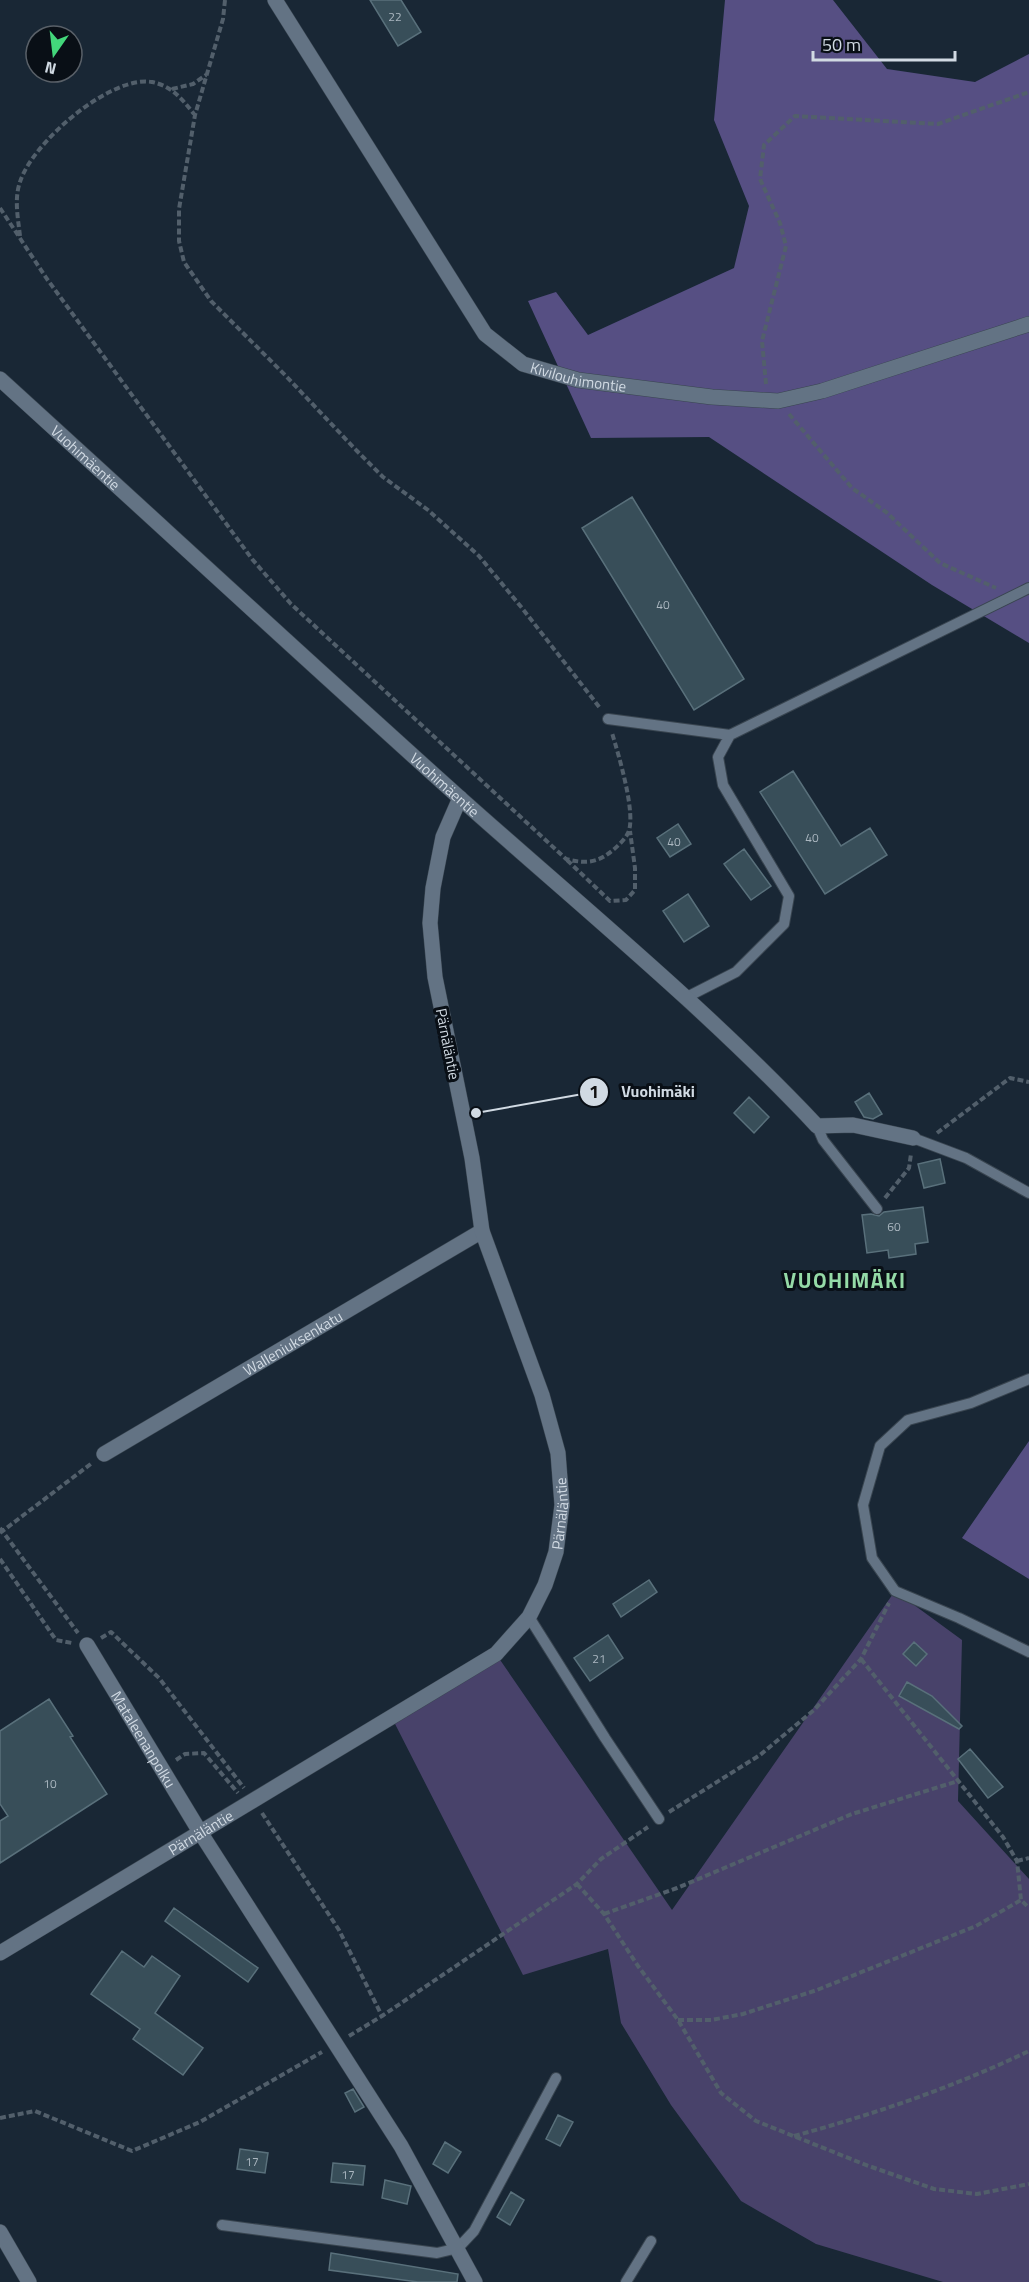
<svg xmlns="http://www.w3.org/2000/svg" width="1029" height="2282" font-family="'Titillium Web',sans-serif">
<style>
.green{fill:#48426a}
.forest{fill:#564f83}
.building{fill:#384e59;stroke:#59707b;stroke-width:1.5}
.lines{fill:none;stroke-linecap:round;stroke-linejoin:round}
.lane-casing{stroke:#394550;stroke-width:12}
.street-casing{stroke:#394550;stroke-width:16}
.path{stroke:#525f6b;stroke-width:4;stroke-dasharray:6 3;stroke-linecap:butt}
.lane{stroke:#637384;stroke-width:10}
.street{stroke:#637384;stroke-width:15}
.labels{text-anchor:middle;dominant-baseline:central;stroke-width:6;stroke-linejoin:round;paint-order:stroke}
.number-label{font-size:12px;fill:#abb7c0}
.street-label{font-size:15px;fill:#d1dae3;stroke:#090f16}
.district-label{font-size:21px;font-weight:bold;letter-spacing:1.5px;fill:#95daa7;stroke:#090f16}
.leader{fill:none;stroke:#d1dae3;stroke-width:2}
.callout-dot{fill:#d1dae3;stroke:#090f16;stroke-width:2}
.mark-label{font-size:18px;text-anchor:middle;font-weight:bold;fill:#111}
.callout-label{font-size:16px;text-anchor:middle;font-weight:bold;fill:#d1dae3;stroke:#090f16;stroke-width:6;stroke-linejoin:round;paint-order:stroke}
</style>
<rect width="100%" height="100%" fill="#192735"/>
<path class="green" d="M895,1591L962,1640L958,1801L1029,1879V2282H943L816,2244L741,2201L671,2105L621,2023L608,1949L523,1975L392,1718L496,1654L672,1910Z"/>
<path class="forest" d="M725,0H833L887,69L975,82L1029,54V643L932,585L709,437L591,438L528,301L556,292L588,335L734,268L749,206L714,120Z
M1029,1441V1579L962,1538Z"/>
<path class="building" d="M370,0H401L421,32L398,46Z
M632,497L744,679L694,710L582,528Z
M793,771L841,846L870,828L887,855L825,894L760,792Z
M678,824L691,844L670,857L657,838Z
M744,849L771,886L751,900L724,864Z
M688,894L709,926L684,942L663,911Z
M869,1093L882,1114L873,1119L864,1117L855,1102Z
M749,1097L769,1117L754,1133L734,1113Z
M940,1159L945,1183L924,1188L918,1164Z
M923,1207L928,1242L915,1244L916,1254L889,1258L888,1250L867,1253L862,1215L871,1214L879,1216L884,1212Z
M649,1580L657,1592L621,1617L613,1604Z
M608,1635L623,1658L590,1681L574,1658Z
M914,1642L927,1654L916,1666L903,1654Z
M907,1682L932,1696L962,1726L959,1729L899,1696Z
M49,1699L73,1736L70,1737L107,1794L0,1863V1821L8,1816L0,1804V1731Z
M970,1749L1003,1787L988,1798L958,1759Z
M174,1908L258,1968L248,1982L165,1921Z
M122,1951L144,1967L152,1956L180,1976L155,2013L203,2048L183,2075L133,2039L140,2029L91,1994Z
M353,2089L364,2107L355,2112L345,2093Z
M558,2115L573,2122L560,2146L546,2139Z
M445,2142L461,2152L448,2173L433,2164Z
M240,2149L268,2153L265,2173L237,2169Z
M333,2163L365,2166L363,2185L331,2182Z
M385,2180L411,2186L407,2204L382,2198Z
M511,2192L524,2200L510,2225L497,2217Z
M331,2253L458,2274L457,2282H418L329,2270Z"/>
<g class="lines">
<g class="lane-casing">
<path id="lane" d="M608,719L730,735
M685,998L736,972L784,924L789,896L723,785L718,757L730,735L1029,588
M817,1126L823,1140L877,1209
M913,1138L966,1158L1029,1193
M1029,1379L971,1403L908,1420L880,1446L863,1505L872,1558L895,1591L959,1618L1029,1652
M529,1617L605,1738L659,1819
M222,2225L437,2253L458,2248L474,2231L556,2078
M626,2282L651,2241"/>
</g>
<g class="street-casing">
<g id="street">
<path id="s1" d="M275,0L485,334L523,364L578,380L712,397L778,401L822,391L1029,324"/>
<path id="s2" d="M0,379C154,519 306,660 461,799C581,906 707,1009 817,1126L853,1125L913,1138"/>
<path id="s3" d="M104,1454L482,1231"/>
<path id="s4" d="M87,1645L200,1832L401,2146L475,2282"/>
<path id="s5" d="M0,1953L496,1654L529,1617L545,1585L556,1552L562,1505L558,1453L542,1395L482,1231L472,1158L435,977L430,923L433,888L443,837L460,798"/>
<path d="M0,2232L29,2282"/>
</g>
</g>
<path class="path" d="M225,0L223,19L195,115L179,209V241L184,262L211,301L285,375L356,450L383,477L428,510L479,556L522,608L600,708
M172,89L193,84L206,75
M0,208L47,279L252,559L291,604L566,859C586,864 598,863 613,850C619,845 625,839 628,833C637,815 618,753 612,733
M20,236C18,218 14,199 20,182C32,143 110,75 152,82C172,86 182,99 194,114
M766,384L762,341L786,246L780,223L760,179L764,145L795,116L938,124L1029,92
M789,414L852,488L886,512L940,563L996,588
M567,860L610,901L626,900L635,890V868L630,831
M937,1133L1010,1078L1029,1082
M885,1198L909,1168L911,1154
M0,1528L78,1633
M0,1533L92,1463
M0,1559L56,1640L72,1643
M101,1638L111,1632L159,1678L244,1788
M861,1659L1003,1837L1017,1861L1021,1900L1029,1908
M176,1760L185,1754L204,1753L238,1793
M669,1812L760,1755L814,1710L861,1659L889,1603
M262,1813L339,1930L382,2016L577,1884L601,1859L648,1827
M1017,1861L1029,1858
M577,1884L604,1914L638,1966L678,2020L721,2093L756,2121L866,2165L934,2189L977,2194L1029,2184
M604,1914L677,1888L852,1814L958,1781
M678,2020H711L743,2014L817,1990L976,1926L1021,1900
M349,2036L382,2016
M0,2118L35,2111L132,2151L200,2122L322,2052
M794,2136C875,2114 954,2087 1029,2051"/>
<use href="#lane" class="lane"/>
<use href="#street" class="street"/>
</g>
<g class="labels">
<g class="number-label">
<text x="395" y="16">22</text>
<text x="663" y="604">40</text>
<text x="812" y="837">40</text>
<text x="674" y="841">40</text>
<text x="894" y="1226">60</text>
<text x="599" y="1658">21</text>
<text x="50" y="1783">10</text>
<text x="252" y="2161">17</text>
<text x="348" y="2174">17</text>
</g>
<g class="street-label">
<text stroke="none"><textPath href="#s1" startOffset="500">Kivilouhimontie</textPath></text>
<text stroke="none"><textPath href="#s2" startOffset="116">Vuohimäentie</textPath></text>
<text stroke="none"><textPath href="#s2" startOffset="602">Vuohimäentie</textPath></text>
<text transform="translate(448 1044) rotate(79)">Pärnäläntie</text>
<text stroke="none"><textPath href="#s3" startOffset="219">Walleniuksenkatu</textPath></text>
<text stroke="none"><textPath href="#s5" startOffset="738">Pärnäläntie</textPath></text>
<text stroke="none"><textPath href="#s4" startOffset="110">Mataleenanpolku</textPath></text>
<text stroke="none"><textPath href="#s5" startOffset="234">Pärnäläntie</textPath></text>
</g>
<g class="district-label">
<text x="845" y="1280">VUOHIMÄKI</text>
</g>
</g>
<path class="leader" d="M476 1113L594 1092"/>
<g class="callout-dot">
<circle cx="476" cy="1113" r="6"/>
<circle cx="594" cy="1092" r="15"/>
</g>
<g class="mark-label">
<text x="594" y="1098">1</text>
</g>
<g class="callout-label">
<text x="658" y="1097">Vuohimäki</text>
</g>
<g transform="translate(54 54) rotate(194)"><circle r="28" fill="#090f16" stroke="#596068" stroke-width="1.5"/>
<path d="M0-4.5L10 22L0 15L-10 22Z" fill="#43d77b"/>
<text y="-9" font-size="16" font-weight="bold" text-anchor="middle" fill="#d1dae3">N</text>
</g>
<path d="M813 51v9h142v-9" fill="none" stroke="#d1dae3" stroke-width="3"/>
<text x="822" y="51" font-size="18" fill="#d1dae3" stroke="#090f16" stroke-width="4.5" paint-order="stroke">50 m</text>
</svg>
